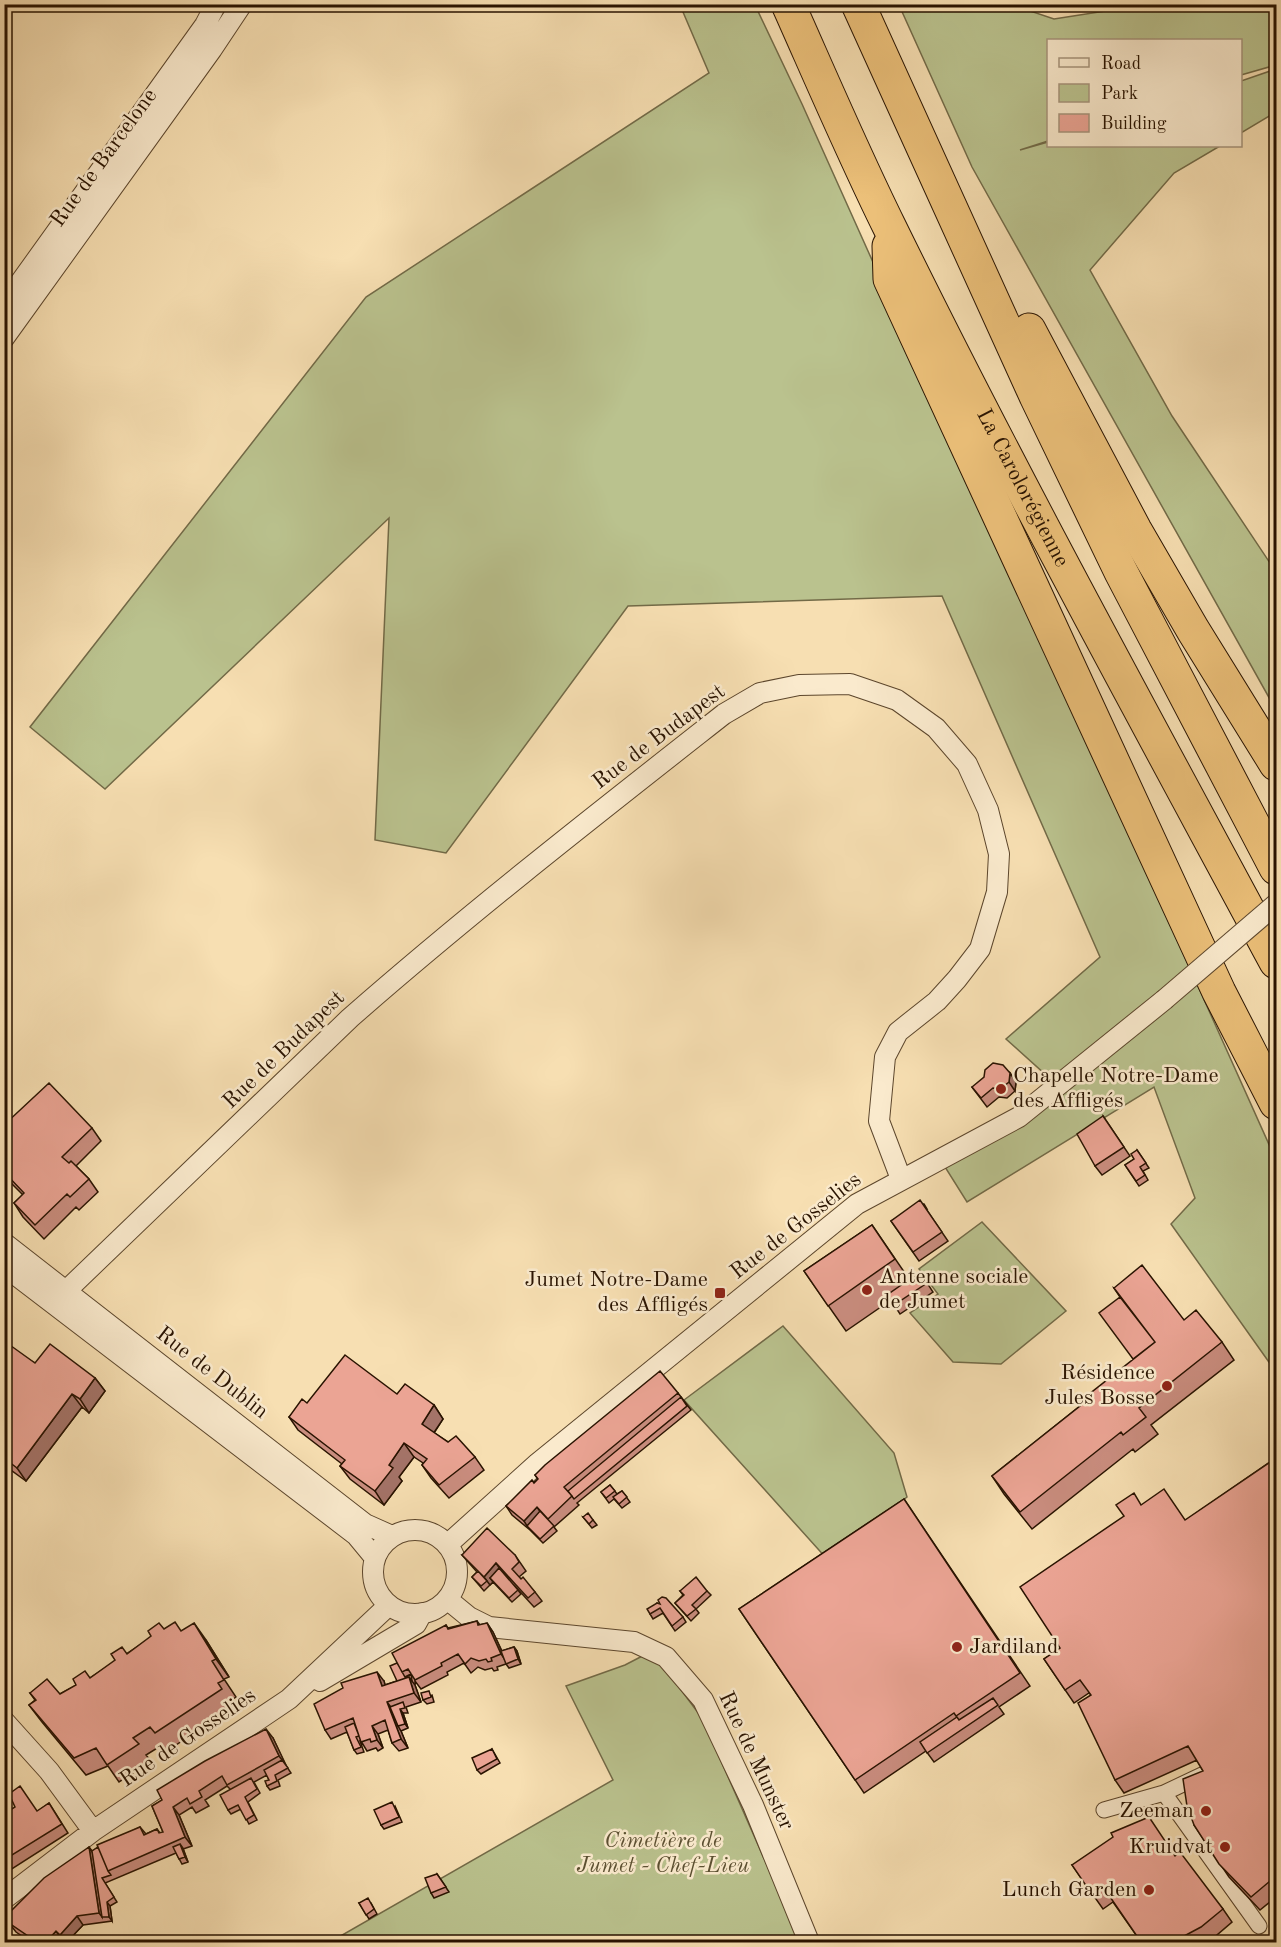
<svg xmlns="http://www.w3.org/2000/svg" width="1281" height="1947" font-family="'Old Standard TT',serif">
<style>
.green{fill:#bac28e;stroke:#726a47;stroke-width:1.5}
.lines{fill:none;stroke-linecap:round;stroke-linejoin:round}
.pedestrian-casing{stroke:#5c462c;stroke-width:17}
.minor-casing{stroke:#5c462c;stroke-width:22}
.motorway-casing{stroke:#291300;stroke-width:35}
.pedestrian{stroke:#faeacd;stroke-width:15}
.minor{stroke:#faeacd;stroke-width:20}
.motorway{stroke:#ecc079;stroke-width:33}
.minor-bridge-casing{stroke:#5c462c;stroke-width:22;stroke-linecap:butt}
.minor-bridge{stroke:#faeacd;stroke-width:20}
.wall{fill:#ca8d7f;stroke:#291300;stroke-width:1.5}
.shaded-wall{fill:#a47368;stroke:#291300;stroke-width:1.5}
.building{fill:#eba494;stroke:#291300;stroke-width:1.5}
.poi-dot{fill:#8f2418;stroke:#faeacd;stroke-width:2}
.labels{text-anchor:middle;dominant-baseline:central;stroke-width:5;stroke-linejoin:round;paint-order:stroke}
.street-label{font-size:22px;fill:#291300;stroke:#faeacd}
.poi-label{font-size:22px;fill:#291300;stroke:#faeacd;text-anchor:end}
.park-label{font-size:22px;font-style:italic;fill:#5c5032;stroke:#faeacd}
</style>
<rect width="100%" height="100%" fill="#f7dfb2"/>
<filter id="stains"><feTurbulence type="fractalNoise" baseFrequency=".00333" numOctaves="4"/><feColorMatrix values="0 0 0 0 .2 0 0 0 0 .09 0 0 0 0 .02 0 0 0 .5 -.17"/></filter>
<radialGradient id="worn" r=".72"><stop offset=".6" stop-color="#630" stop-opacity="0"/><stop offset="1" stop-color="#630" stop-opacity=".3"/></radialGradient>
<path class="green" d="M680,5H755L802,104L1276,1160V1372L1171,1224L1195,1198L1154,1087L967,1202L940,1159L1057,1085L1006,1039L1100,957L942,596L628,606L446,853L375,840L389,518L105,789L30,727L366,297L709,73Z
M899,5H1012L1054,19L1144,5H1276V65L1241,75L1240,40H1048V141L1020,150L1048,142V146H1220L1174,173L1090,270L1172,416L1276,572V710L972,167Z
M1276,69V112L1241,133V81Z
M982,1222L1066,1311L1001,1364L953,1362L910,1313L938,1294L919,1269Z
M783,1326L894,1453L907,1497L827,1559L684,1400Z
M652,1651L702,1718L801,1942H330L613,1780L566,1686L625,1665Z"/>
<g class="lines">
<g class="pedestrian-casing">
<path id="pedestrian" d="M1164,1793L1202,1775
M1104,1810L1164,1793L1259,1926"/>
</g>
<g class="minor-casing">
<path id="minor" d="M4,305L205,25L216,4
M4,338L212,49L242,4
M4,1243L365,1524L392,1536
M4,1266L356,1535L375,1558
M67,1290L350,1018C471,912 598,813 724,714L760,693L799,685L850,684L897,700L936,728L967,764L988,810L999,854L997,892L980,949L957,979L937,1001L898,1032L885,1057L879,1121L901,1179
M373 1572a42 42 0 1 1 84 0a42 42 0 1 1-84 0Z
M447,1545L538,1463L857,1204L1019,1117L1164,1000
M447,1599L469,1617L489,1627L634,1642L666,1657L703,1700L753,1805L809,1942
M320,1681L416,1624L422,1613
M4,1721L49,1771L93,1831
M4,1899L93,1831L289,1699L389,1605"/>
</g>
<g class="motorway-casing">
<g id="motorway">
<path id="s1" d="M788,4C821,78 853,153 889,226C1011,475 1145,718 1276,962"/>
<path d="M858,4L1036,396L1121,572L1276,868"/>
<path d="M889,246L890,279L1219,992L1276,1103"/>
<path d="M1029,330L1135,530L1193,630L1276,764"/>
</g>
</g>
<use href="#pedestrian" class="pedestrian"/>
<use href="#minor" class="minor"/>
<use href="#motorway" class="motorway"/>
<g class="minor-bridge-casing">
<path id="minor-bridge" d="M1164,1000L1276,904"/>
</g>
<use href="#minor-bridge" class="minor-bridge"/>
</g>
<path class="wall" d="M1010,1073L1016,1082L1015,1091L1007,1098L999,1097L987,1107L972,1087Z
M1103,1116L1130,1156L1102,1175L1095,1166Z
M4,1125L92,1128L101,1141L76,1166L89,1179L98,1192L79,1210L76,1207L44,1239L23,1217L14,1203L23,1195L4,1176Z
M1137,1150L1149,1168L1143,1171L1148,1180L1139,1186L1125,1165L1134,1159Z
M923,1204H924L927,1209H926L948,1241L919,1261L891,1221Z
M872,1225L909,1279L920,1272L933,1292L900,1314L891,1300L846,1331L804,1271Z
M1114,1288L1184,1320L1222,1342L1234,1360L1151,1425L1158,1434L1135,1452L1133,1449L1032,1529L1004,1494L992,1476L1090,1398L1133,1360L1120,1297Z
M4,1347L35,1363L95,1378L105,1391L89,1413L82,1407L26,1481L4,1465Z
M678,1393L691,1410L577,1503L579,1505L554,1527L557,1531L543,1543L530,1530L512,1515L506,1506L538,1479L535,1475Z
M397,1394L434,1405L443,1419L434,1433L448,1442L475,1457L484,1470L449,1498L431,1478L422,1465L423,1463L414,1457L399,1477L402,1481L384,1505L350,1479L340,1466L342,1464L298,1430L289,1417L307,1403Z
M1276,1458V1897L1260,1910L1229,1877L1194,1825L1203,1771L1197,1760L1124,1793L1115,1780L1091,1695L1089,1693L1074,1703L1044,1659L1060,1648L1141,1505L1186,1520Z
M610,1485L617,1494L622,1491L630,1502L622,1508L614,1499L609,1503L601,1492Z
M904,1499L1030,1686L999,1707L1004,1714L934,1762L926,1751L864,1793L739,1609Z
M583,1517L593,1520L597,1525L592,1528Z
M462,1555H515L526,1571L519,1577L535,1592L542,1601L534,1607L514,1585L521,1594L512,1602L493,1582L484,1591L472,1577L477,1572L469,1563Z
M680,1591H707L711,1595L696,1609L699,1613L691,1621L675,1603L683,1595Z
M657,1603L683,1617L686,1622L675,1631L663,1613L653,1619L650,1614Z
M477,1621L480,1625L487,1623L493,1632L502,1651L514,1647L517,1651L521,1664L509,1668L506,1664L497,1667L498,1670L494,1671L492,1668L485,1670L478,1667L471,1673L464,1663L447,1672L448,1675L421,1689L415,1681V1685L421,1702L406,1707L408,1713H403L408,1728L401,1731L408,1748L399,1751L392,1743L388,1730L378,1734L383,1748L378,1751L376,1748L367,1751L361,1741H360L364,1752L357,1754L354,1750L347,1732L331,1739L325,1730L384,1681L385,1685L397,1681V1663L446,1625L448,1628Z
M164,1629L181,1631L206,1640L229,1677L224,1679L236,1697L230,1701L234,1706L167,1751L162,1745L146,1755L151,1761L119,1782L108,1766L86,1775L42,1722L29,1705L35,1700L30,1693L60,1694L90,1678Z
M432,1695L434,1702L427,1704L423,1700Z
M273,1738L285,1764L291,1773L278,1780L280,1786L270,1790L267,1786L269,1780L267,1775L254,1782L260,1793L248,1802L257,1820L249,1824L241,1809L231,1814L228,1810L230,1789L227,1786L205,1800L209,1806L196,1813L192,1807L179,1815L192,1846L183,1849L188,1862L182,1864L176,1853L105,1883L117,1902L110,1906L112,1921L83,1925L67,1942H65L62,1940L60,1942H31L16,1932L9,1923L89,1847L92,1851L140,1827L146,1834L157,1829L160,1833L163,1832L152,1806Z
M492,1749L500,1763L481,1774L477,1770Z
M49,1803L68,1833L4,1874V1814L38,1811Z
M395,1806L402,1822L384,1829L381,1825Z
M1175,1856L1223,1909L1232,1922L1211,1940L1206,1942H1141L1113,1902L1103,1909L1072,1865Z
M437,1874L449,1892L434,1898L431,1893Z
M359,1903H371L377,1914L369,1919Z"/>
<path class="shaded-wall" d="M1010,1073L1016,1082L1015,1091L1009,1082Z
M95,1378L105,1391L89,1413L80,1399Z
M72,1394L82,1407L26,1481L17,1468Z
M434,1405L443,1419L431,1437L422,1424Z
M404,1443L414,1457L399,1477L402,1481L384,1505L375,1491L389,1465Z
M537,1507L543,1516L527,1526L524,1521Z
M496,1563L502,1572L490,1578L493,1582L490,1585L484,1577Z
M194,1623L206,1640L229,1677L216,1659Z
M487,1623L493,1632L507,1663L501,1654Z
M514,1647L517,1651L521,1664L518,1659Z
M377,1672L384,1681L388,1695L382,1686Z
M409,1677L415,1685L421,1702L414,1693Z
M387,1702L394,1711L398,1726L401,1731L408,1748L401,1739Z
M400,1709L403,1713L408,1728L405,1724Z
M372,1726L378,1734L383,1748L377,1740Z
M266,1729L273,1738L286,1765L279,1756Z
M173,1807L179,1815L192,1846L185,1837Z
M180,1844L183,1848L188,1862L185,1857Z
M89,1847L95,1856L102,1917L99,1913Z
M107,1902L110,1906L112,1921L109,1917Z
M77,1916L83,1925L67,1942H66L60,1935Z
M56,1931L62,1940L60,1942H46Z"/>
<path class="building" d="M993,1063L1003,1065L1010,1073L1009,1082L1000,1089L993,1088L981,1098L972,1087L984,1077L985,1070Z
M49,1083L92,1128L62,1157L69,1163L71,1161L89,1179L70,1197L67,1194L35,1225L14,1203L24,1193L4,1172V1125Z
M1103,1116L1124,1147L1095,1166L1077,1134Z
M1137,1150L1146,1163L1140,1167L1145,1175L1136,1181L1125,1165L1134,1159L1131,1154Z
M920,1200L942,1232L913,1252L891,1221Z
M872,1225L895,1259L828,1306L804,1271Z
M1142,1265L1184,1320L1196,1310L1222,1342L1139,1408L1146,1417L1123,1435L1121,1432L1020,1512L992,1476L1090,1398L1088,1395L1155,1342L1114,1288Z
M920,1272L927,1283L894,1305L887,1295Z
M1120,1297L1155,1342L1133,1359L1099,1313Z
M7,1343L35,1363L50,1344L95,1378L80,1399L72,1394L17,1468L4,1458V1347Z
M345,1355L397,1394L405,1384L434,1405L422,1424L448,1442L456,1436L475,1457L439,1485L422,1465L427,1459L404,1443L389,1465L393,1468L375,1491L340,1466L345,1460L289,1417L302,1399L307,1403Z
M660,1371L678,1393L564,1487L572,1496L548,1519L537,1507L524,1521L506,1506L532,1480L534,1483L538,1479L535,1475L545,1465Z
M681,1397L687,1406L574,1499L568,1491Z
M1276,1458V1876L1251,1897L1219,1864L1194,1825L1187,1806L1183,1779L1203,1771L1188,1746L1115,1780L1078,1703L1091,1695L1080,1680L1065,1690L1044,1659L1060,1648L1020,1587L1124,1516L1116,1505L1134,1493L1141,1505L1164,1489L1185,1520Z
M610,1485L615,1491L606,1498L601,1492Z
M622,1491L627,1497L619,1504L613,1497Z
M904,1499L1020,1673L956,1716L954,1713L855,1780L739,1609Z
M540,1511L554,1526L540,1539L527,1526Z
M588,1513L593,1520L589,1524L583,1517Z
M487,1528L515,1555L519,1562L512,1569L521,1579L523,1577L535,1592L528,1598L496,1563L484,1577L462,1555Z
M499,1568L518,1590L509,1598L490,1578Z
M478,1571L487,1581L481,1586L472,1577Z
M696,1577L707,1591L692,1605L696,1609L687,1616L675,1603L684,1595L680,1591Z
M662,1597L666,1598L683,1617L672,1626L660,1608L650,1614L647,1609L657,1603L660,1604L658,1600Z
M477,1621L478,1625L487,1623L501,1654L491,1658L492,1661L488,1662L486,1659L479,1661L471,1658L465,1664L458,1654L441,1663L442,1666L415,1680L408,1669L402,1672L392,1653L446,1625L448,1629Z
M175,1622L181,1631L194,1623L216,1659L212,1661L224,1680L218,1683L222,1689L155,1733L150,1727L133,1738L139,1744L107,1765L96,1748L74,1758L29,1705L36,1700L30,1693L47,1679L60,1694L76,1685L73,1679L85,1671L90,1678L115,1660L111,1654L122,1647L127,1654L151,1636L148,1631L159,1623L164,1629Z
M514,1647L518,1659L506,1664L501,1651Z
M397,1663L405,1677L411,1674L412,1681L409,1677L397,1681L390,1666Z
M377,1672L382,1686L409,1677L414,1693L387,1702L401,1739L392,1743L385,1720L372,1726L377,1740L371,1742L370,1739L361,1742L353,1718L325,1730L314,1704L343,1688L341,1683Z
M429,1691L431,1697L423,1700L421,1693Z
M993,1698L998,1705L927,1753L920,1742L957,1717L959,1720Z
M403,1702L405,1708L400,1709L405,1724L398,1726L390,1707Z
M354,1723L359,1736L356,1737L361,1747L354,1750L345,1727Z
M266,1729L279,1756L227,1785L222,1776L199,1791L202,1797L190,1804L187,1798L173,1807L185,1837L108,1871L97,1845L140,1827L144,1835L157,1829L159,1833L163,1832L152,1806L162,1800L157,1790L205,1761Z
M492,1749L497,1759L477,1770L472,1758Z
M282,1760L288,1768L275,1775L277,1781L267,1786L265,1781L269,1780L264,1770Z
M251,1778L257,1789L245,1797L254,1815L246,1820L238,1805L228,1810L220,1795Z
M20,1786L37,1811L49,1803L62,1824L4,1860V1814L15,1807L9,1794Z
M392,1802L399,1817L381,1825L374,1810Z
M1149,1817L1175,1856L1180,1852L1223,1909L1201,1927L1173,1942H1163L1161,1938L1155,1942H1141L1104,1888L1093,1896L1072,1865L1113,1837L1111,1833Z
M180,1844L185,1857L179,1859L173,1847Z
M89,1847L99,1913L77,1916L60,1935L56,1931L46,1942H37L9,1923L8,1914L44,1878Z
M98,1847L108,1871L111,1875L102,1878L114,1897L107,1902L109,1917H102L92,1851Z
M437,1874L446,1887L431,1893L425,1878Z
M368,1898L374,1909L366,1915L359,1903Z"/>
<g class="poi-dot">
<circle cx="1001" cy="1089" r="6"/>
<circle cx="867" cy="1290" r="6"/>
<rect x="714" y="1287" width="12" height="12" rx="3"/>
<circle cx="1167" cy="1386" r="6"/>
<circle cx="957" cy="1647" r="6"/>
<circle cx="1206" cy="1811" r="6"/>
<circle cx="1225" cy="1847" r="6"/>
<circle cx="1149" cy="1890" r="6"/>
</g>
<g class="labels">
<g class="street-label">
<text transform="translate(104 158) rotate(-54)">Rue de Barcelone</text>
<text stroke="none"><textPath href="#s1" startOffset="538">La Carolorégienne</textPath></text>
<text transform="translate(659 737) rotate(-37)">Rue de Budapest</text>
<text transform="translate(284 1050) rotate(-44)">Rue de Budapest</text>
<text transform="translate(796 1226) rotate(-38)">Rue de Gosselies</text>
<text transform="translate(212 1373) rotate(38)">Rue de Dublin</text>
<text transform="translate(188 1738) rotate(-34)">Rue de Gosselies</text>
<text transform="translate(756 1761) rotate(65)">Rue de Munster</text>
</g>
<g class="poi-label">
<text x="1013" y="1076" text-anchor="start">Chapelle Notre-Dame<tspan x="1013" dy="25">des Affligés</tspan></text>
<text x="879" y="1277" text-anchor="start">Antenne sociale<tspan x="879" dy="25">de Jumet</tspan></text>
<text x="708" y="1280">Jumet Notre-Dame<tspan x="708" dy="25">des Affligés</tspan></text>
<text x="1155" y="1373">Résidence<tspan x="1155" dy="25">Jules Bosse</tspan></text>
<text x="969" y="1647" text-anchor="start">Jardiland</text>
<text x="1194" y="1811">Zeeman</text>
<text x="1213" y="1847">Kruidvat</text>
<text x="1137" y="1890">Lunch Garden</text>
</g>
<g class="park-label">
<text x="663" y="1841">Cimetière de<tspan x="663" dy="25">Jumet - Chef-Lieu</tspan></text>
</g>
</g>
<rect width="1281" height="1947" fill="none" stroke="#f7dfb2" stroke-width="24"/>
<rect x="6" y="6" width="1269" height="1935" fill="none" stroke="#291300" stroke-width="3"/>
<rect x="12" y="12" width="1257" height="1923" fill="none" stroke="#291300" stroke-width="1.5"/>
<rect x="1047" y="39" width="195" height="108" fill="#faeacd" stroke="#a6947b" stroke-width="1.5"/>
<rect x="1059" y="58" width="30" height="9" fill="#faeacd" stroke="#a6947b" stroke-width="1.5"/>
<text x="1101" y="69" font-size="18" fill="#291300">Road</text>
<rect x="1059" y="84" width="30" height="18" fill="#bac28e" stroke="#a6947b" stroke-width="1.5"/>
<text x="1101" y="99" font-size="18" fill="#291300">Park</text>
<rect x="1059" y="114" width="30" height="18" fill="#eba494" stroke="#a6947b" stroke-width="1.5"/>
<text x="1101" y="129" font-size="18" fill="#291300">Building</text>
<rect width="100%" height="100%" filter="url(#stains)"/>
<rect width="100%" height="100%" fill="url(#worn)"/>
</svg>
